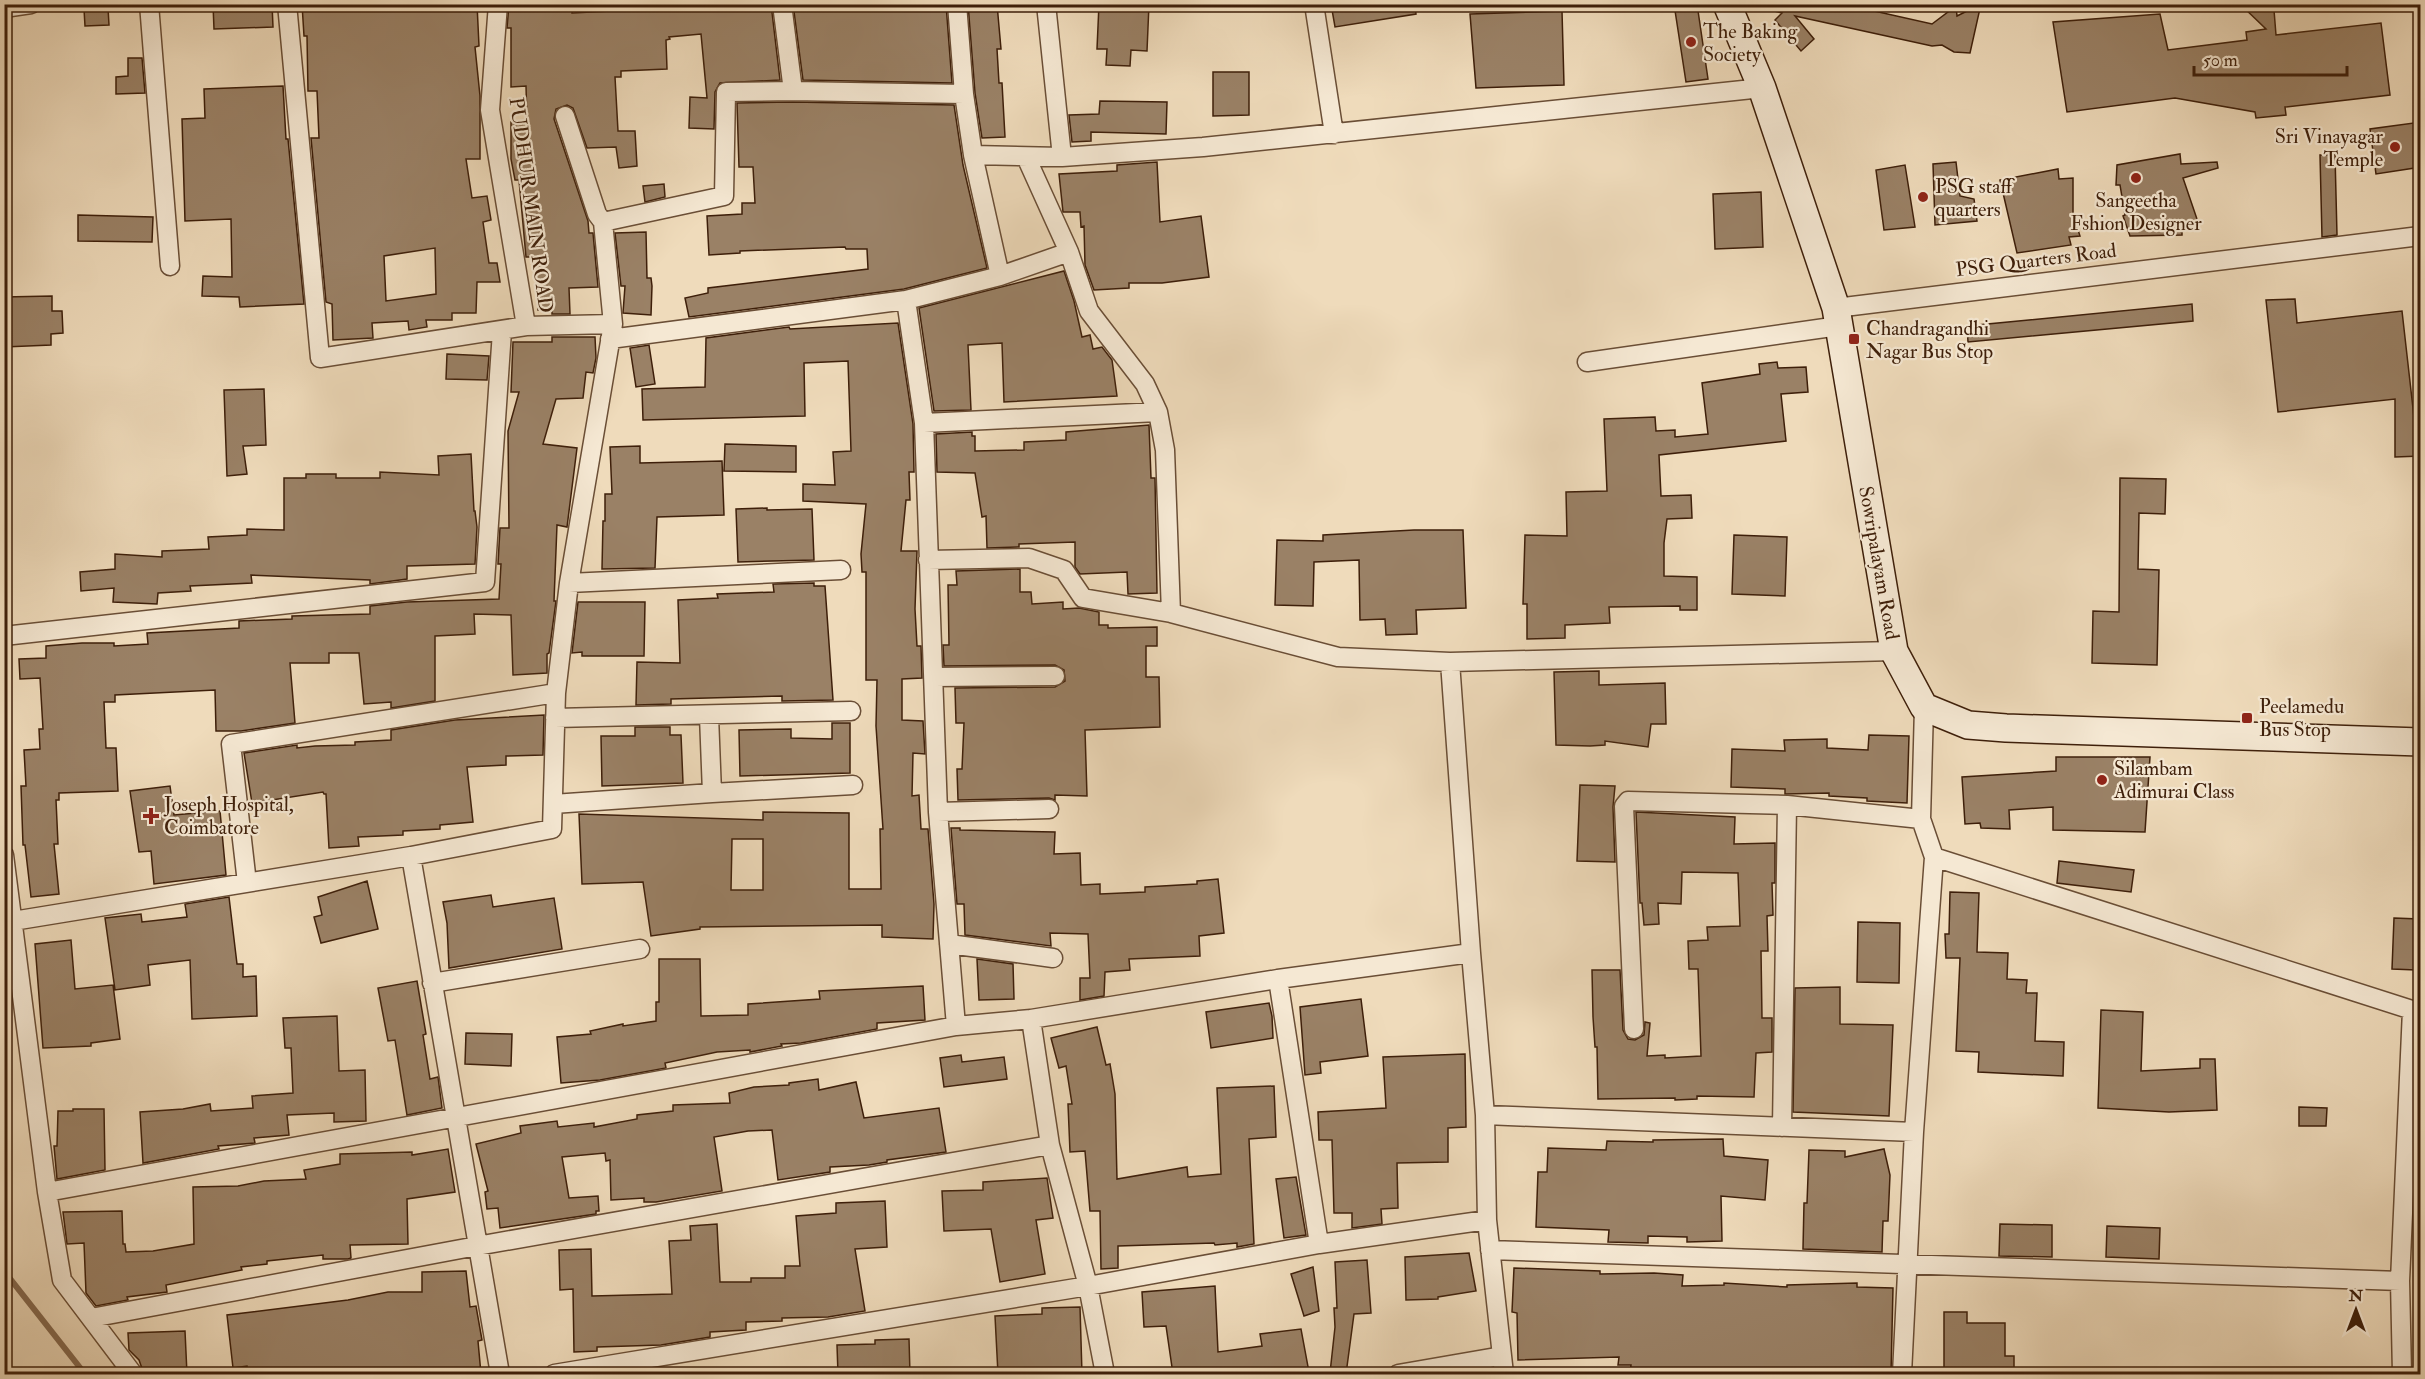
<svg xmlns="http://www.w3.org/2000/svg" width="2425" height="1379" font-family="'IM FELL Double Pica',serif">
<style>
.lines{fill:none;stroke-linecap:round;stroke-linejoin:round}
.stream{stroke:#846950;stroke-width:6}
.building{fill:#9a8166;stroke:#3e1f0a;stroke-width:1.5;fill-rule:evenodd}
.street-casing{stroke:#6a4e36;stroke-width:21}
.secondary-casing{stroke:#3e1f0a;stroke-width:30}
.street{stroke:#f5e8d3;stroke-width:18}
.secondary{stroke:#f5e8d3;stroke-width:27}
.poi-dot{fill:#8f2418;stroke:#f5e8d3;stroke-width:2}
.labels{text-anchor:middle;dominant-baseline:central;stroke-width:4.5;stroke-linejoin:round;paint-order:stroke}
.poi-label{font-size:20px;fill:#3e1f0a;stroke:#f5e8d3;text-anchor:start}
.street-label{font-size:20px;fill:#3e1f0a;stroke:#f5e8d3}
</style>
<rect width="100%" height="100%" fill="#efdbbb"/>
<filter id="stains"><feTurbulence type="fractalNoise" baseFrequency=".00333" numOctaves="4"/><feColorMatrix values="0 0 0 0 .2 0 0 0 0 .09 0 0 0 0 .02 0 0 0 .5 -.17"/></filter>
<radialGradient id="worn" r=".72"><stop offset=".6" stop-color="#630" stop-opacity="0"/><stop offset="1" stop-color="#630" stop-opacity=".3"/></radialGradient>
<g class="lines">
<path class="stream" d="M4,1271L85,1374"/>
</g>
<path class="building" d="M213,4H272L273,27L214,29Z
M302,4H477L479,46L475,47L480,96V159H466L472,198L487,196L491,220L483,222L489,263H497L500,282H477L476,313H452V320H426L427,327L409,330L408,321L372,323L373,338L333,340L332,304L326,302L311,138H319L317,91H308L307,36H304ZM435,248L436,294L386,301L384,256Z
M509,4H572V13L611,11V4H771L780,80L720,83L715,92L714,129L689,128L690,97L707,98L701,34L669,37L670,39L666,40L667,69L621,71V77H615L618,131H635L637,166L619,168L616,147L587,148L573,108L567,105L556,109L554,119L588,221L589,233H593L598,287L569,288L570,314H552V309L538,310L535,257H526L519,180H515L511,159V122H527L526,86L511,87V28H507Z
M793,4H946L952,83L803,80Z
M968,4H997L1001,49H997L999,83H1002L1005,137L982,138L975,93Z
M1099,4H1149L1147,51L1131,50L1130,66L1106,65L1107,49H1097Z
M1331,4H1415L1416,14L1335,27Z
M1674,4H1697L1708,79L1686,82Z
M1775,4H1843L1932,24L1956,6L1957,16L1981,4L1970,53L1954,52L1942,45L1932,46L1795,16L1814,39L1801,51L1775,20L1782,13L1774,11Z
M2240,4H2268L2274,10L2276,35L2381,23L2390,95L2285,107L2286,115L2256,118L2255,112L2175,98L2067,112L2053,22L2160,14L2168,50L2247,40L2246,32L2266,29Z
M108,8L109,25L85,26L84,9Z
M1562,11L1564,85L1476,88L1470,14Z
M128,58H142L145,93L116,94V77L128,76Z
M1213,72H1249V115L1213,116Z
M283,86L286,139H288L304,304L240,307L239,297L202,296L203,276L232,277L231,219L185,221L182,119L205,118L204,89Z
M1100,101L1167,102L1166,134L1091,132V141L1072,142L1069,115L1099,114Z
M793,102L954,105L963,165L987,268L904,289L689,317L685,298L708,293V288L868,269L867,249H846L845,247L740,251V253L709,255L707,216L742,214V203H755L753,167H739L737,103Z
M2421,122V167L2376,174L2370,129Z
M2180,154L2181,164L2217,162L2218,168L2183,178L2198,222L2182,223V235L2130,236L2123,216L2125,215L2120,185H2116L2117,165Z
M2320,155H2335L2337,235L2322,237Z
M1157,162L1160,222L1201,216L1209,277L1162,283H1129V288L1094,290L1085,265L1084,226L1081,227L1080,212H1063L1059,174L1117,171V165Z
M1956,162L1960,196L1974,199L1977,221L1935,225L1933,164Z
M1905,165L1915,227L1884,230L1876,170Z
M2058,169L2059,179L2073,178V214L2080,236L2069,237L2071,245L2017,253L2000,180Z
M664,184L665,197L645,202L643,186Z
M1761,192L1763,247L1715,249L1713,194Z
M78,215L153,217L152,242L78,241Z
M646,232L647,278H651L652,286L651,315L623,313L625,286H621L615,233Z
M1064,271L1074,301L1082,337L1090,335L1093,349L1102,347L1112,360L1117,396L1004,402L1002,343L968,345L971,410L934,411L919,308Z
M52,296V311H62L63,333L51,334V345L4,347V297Z
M2295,299L2297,323L2402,311L2415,426H2421V456L2395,457V399L2278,412L2266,300Z
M2192,304L2193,321L1968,342L1967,326Z
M898,323L913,424L914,472H909L910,500H906L901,551H917L915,609L917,646H921L922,678L902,679V720L923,721L925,754L913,753L912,796L919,795L921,829H928L934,904L933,939L882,937V925L700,927V929L651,936L643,882L582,884L579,814L763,820V812L849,813V889H881L880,829H883L876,726L877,680H866V572H862L861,554L866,504L803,501V484L835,485L833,452L851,451L848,361L804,363L805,416L643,420L642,389L705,387L706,338L789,327L790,329ZM732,839H763V890H731Z
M552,337H595L596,358L593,373L586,372L583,398L556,399L543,444L577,448L567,527L557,525L554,601H556L549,653L547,654V673L513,675L511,615L474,614L475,634L435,636V701L391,708V702L364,704L359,653H329V663H290L295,723L241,731H216L215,690L115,695V702H104L106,748H116L118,791L59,793V800H56L58,844H54L59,894L31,897L25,845H23L21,786H26L24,750L40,749L39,729H43L40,678L20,679L19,659L46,658V646L82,643H114V646L148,644L147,633L239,628V621L292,619V616L370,614V606L407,602L499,599L501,564H498L500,528H509L508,431L519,392H511L513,342H552Z
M649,345L655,384L636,387L630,348Z
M447,354L489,356L487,380L446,379Z
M1777,362L1778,368L1806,367L1808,392L1781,394L1786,441L1659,455L1661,496L1691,495L1692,518L1667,519L1664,543V576L1697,577V610H1680V606L1609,607L1610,623L1565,625V638L1527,639V604H1523L1525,535L1567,536L1566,492L1607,491L1604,419L1655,417L1656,431L1675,430V437L1708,434L1702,383L1760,374L1759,364Z
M264,389L266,445L243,446L247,474L227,476L224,390Z
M1149,425L1151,478H1155L1157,593L1128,594L1127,572L1080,574L1075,567V542L1019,544V547L987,548L986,516L982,517L975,473L937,472L936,434L972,432V436H975V451L1024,450V442L1066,440V432Z
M725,444L796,446V472L724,471Z
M640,446V463L722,461L724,515L657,517L655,568L602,569L603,521H605V494H612L610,447Z
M471,454L474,511H475L477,527L475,564L407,566V579L370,584V580L251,575L252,583L190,586L191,591L158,593L157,604L113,602L114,588L81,591L80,572L115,569V554L162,557V551L209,549L208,537L247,535V529L284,530V478H306V474H336V478H380V472L439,475L438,456Z
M2120,478L2166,479L2165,514L2139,513L2138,569L2159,570L2157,665L2092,663L2093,611L2119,612Z
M767,508V510L812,509L814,560L738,562L736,509Z
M1414,530H1463L1466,608L1416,610L1417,634L1386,635L1385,619L1360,620L1359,560L1314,562L1313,606L1275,605L1277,540L1323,541V535Z
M1734,535L1787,537L1785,596L1732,594Z
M1020,569V592H1031L1032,604L1063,602V609L1079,608L1099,612V625H1108V628L1157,627V646H1146V677H1159L1160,727L1085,730L1087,796L1055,795V800L1049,798L958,800L957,769H962L964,723H956L955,688L1055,687L1065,681L1064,670L1055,665L944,666L943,645H949L948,585H957L956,571Z
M814,583V586H825L833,700L782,701V696L671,699V704L636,705L637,662L680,663L678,600L718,598L717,594L774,592L773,584Z
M578,602H645L644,656H582V652L572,653Z
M1599,671V685L1665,683L1666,724H1651L1648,747L1605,741V745L1590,746L1556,745L1554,672Z
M544,715L543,755L506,756V765L467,767L473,822L440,825V829L403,831V835L358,837L359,846L329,848L326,794H324L323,792L252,803L244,753L297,745V748L315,746L355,745V742L391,740V730L455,720Z
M832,723H850V773L740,776L739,730L791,729V738L832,739Z
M635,727H670V735H681L683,783L602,786L601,736H635Z
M1869,735L1909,736L1907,803L1867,801V798L1829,796V793L1785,794V789L1731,787L1732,749L1785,751L1784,740L1827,739V748L1868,750Z
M2056,757H2150L2145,832L2053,830V807L2009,810L2010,829L1981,828L1980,823L1965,824L1962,777L2056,771Z
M1580,785L1615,786L1613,807L1615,862L1577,861Z
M170,786L174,815L220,811L226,875L154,884L151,851L139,852L130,791Z
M1636,812L1735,817L1734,844L1775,843V883H1772L1773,915L1767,916L1768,951H1761L1762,1018H1772V1052L1756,1053L1754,1097L1697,1096V1099L1675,1100V1098L1598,1099L1597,1047H1595L1593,1017L1592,970H1620L1623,1030L1628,1039L1635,1040L1644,1035L1645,1022L1650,1023L1647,1056L1665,1055V1058L1701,1056L1698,969H1689L1688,941L1708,940L1707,927L1740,926L1738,873L1682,872L1681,904L1658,903L1659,924L1644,925L1642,903H1640Z
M951,828H960V830L1055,832L1054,854L1080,853L1081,885L1100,884V894L1145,892V887L1197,884V881L1218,879L1224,933L1199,936L1200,956L1129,959L1130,970L1105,972L1104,996L1080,1000V978H1090L1088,934L1050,933L1051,946L965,935L964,904H957Z
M2059,861L2134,870L2131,892L2057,883Z
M367,881L378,929L321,943L314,917L322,915L318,897Z
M1950,892L1979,893L1977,952L2008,953L2007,979L2027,980L2026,993H2037L2035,1041L2064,1042L2063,1076L1978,1072L1979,1052L1956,1051L1960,958H1946L1945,934H1949Z
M491,895L493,907L554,898L562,949L449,968L447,923L443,902Z
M229,897L237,964H243V977L256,976L257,1016L192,1019L190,960L148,965L150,985L115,990L105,918L141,914L142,922L187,917L185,904Z
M2394,918L2419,919L2416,970L2392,969Z
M1858,922L1900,923L1899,983L1857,982Z
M71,940L75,989L113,985L120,1039L91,1043V1046L43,1048L35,944Z
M659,959H700L701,1016L748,1015V1004L820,999L819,991L923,986L925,1020L877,1023V1029L801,1043L781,1044L782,1046L750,1052V1050L717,1052L665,1063L666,1068L600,1080L561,1083L557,1037L591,1034L590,1031L623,1024V1026L656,1021V1002H659Z
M977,959L1013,964L1014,999L979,1000Z
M417,981L426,1034L423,1035L430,1079L438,1077L442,1108L407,1115L395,1040L388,1041L378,988Z
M1840,987V1024L1893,1025L1889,1116L1793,1112L1795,988Z
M1361,999L1368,1056L1320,1062L1321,1073L1305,1075L1300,1007Z
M1269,1003L1272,1016L1273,1038L1211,1048L1206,1012Z
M2101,1010L2143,1012L2141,1071L2200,1068V1059H2215L2217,1110L2169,1112L2098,1108Z
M337,1016L339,1071L365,1070L366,1121L334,1122V1113L287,1115L289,1135L254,1138L255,1143L218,1146L219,1149L143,1163L140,1112L183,1109L210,1104L211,1111L253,1108L252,1096L293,1093L291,1048H285L283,1018Z
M1097,1027L1106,1065L1110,1064L1115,1094L1117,1179L1187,1167L1188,1177L1221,1174L1217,1088L1274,1086L1276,1137L1249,1139L1254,1244L1237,1247V1243L1215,1245L1214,1243L1118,1246V1268L1101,1269L1100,1211H1090L1085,1151L1070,1152L1068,1104H1072L1066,1066L1059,1068L1051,1038Z
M466,1033L512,1034L511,1066L465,1064Z
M1465,1054L1466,1127L1448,1128V1162L1397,1163L1398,1208L1381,1209L1382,1224L1352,1228V1213H1334L1332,1140H1319L1318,1112L1386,1108L1383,1057Z
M961,1055L962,1062L1004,1057L1007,1079L944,1087L940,1058Z
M818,1079L819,1090L856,1082L864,1118L939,1108L946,1152L887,1160V1162L869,1165L830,1167V1172L778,1180L772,1130L748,1131L714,1137L722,1191L656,1202H644V1198L611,1200L610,1160L606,1161L605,1153L562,1157L569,1198L598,1196L599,1211H596V1214L500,1228L498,1208L487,1209L485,1192L488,1191L476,1144L521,1133L520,1126L557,1121L558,1127L594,1123V1127L637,1119V1115L673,1111V1105L730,1103L729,1093L754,1087L789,1085V1083Z
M2299,1107L2327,1108L2326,1126H2299Z
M73,1109H104L105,1170L57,1179L54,1146H57L58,1111H73Z
M1723,1139L1724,1156L1768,1160L1765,1200L1721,1196L1722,1241L1687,1242V1237L1648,1236V1243L1608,1242L1609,1230L1536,1227L1538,1172H1547L1548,1148L1606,1150L1607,1141L1653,1142V1140Z
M448,1149L455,1192L407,1199L408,1244L350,1245L351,1258L348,1259H323V1255L267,1261V1264L241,1267L242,1270L166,1285L167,1292L127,1297L128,1300L96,1306L86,1293L84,1243L67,1244L63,1212L122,1211L123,1244H125L126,1252L153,1251L194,1244L193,1187L238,1186L264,1181L306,1179L304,1170L340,1164V1154L412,1152V1155Z
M1884,1149L1890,1175L1888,1221H1883L1882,1252L1803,1249L1804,1203H1807L1809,1150L1845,1151V1157Z
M1296,1177L1306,1235L1284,1238L1276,1179Z
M1047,1178L1053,1218L1036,1220L1045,1274L1000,1282L991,1229L944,1231L942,1191L983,1190V1182Z
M885,1201L887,1247L855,1249L865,1311L828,1317L782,1318V1321L746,1322V1330L710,1332V1337L661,1345L597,1347V1351L574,1352L573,1289L560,1290L559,1250L591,1249L592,1296L672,1294L669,1241L691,1240L690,1226L717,1224L720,1282H751V1278H785V1266H800L796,1216L836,1213V1203Z
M2000,1224L2052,1225V1257L1999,1256Z
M2107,1226L2160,1228L2159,1259L2106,1257Z
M1469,1253L1476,1291L1438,1297V1299L1406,1300L1405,1257Z
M1367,1260L1371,1313L1354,1314L1346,1374L1330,1373L1335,1327L1334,1308H1337L1335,1262Z
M1313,1267L1319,1311L1304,1316L1291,1274Z
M1514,1268L1600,1271V1274L1654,1273L1683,1275L1682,1286L1724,1285V1283L1787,1287V1285L1857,1283V1287L1893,1288L1891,1374H1630L1631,1365H1618L1619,1357L1518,1360L1517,1313L1512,1312Z
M466,1271L470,1307L476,1306L482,1340L478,1341L481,1374H248L247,1366L233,1368L227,1315L348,1300L388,1292H422V1272Z
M1215,1286L1218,1352L1262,1346L1260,1334L1301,1329L1309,1372L1290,1374H1173L1166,1326L1144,1327L1142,1292Z
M1080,1307L1082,1374H998L995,1316L1042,1314V1308Z
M1944,1312H1967V1323H2005V1356H2014V1374H1944Z
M185,1331L187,1374H144L139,1360L129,1350L128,1333Z
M909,1339L910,1374H838L837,1345L875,1344V1340Z"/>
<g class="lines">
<g class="street-casing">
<path id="street" d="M149,4L170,266
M287,4L320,358L526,326L490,110L498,4
M782,4L793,91L964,94L973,155L1062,157L1203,147L1762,88
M957,4L964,94
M1046,4L1062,157
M1314,4L1334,134
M4,8L31,4
M565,116L597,214L603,222L613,324
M603,222L724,196L726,92L793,91
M1000,276L1069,252
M906,300L1000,276L973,155
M1836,308L2420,236
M610,339L906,300L924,423L938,812L956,1026
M1587,362L1839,326
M1158,412L1165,450L1171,613
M924,423L1158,412L1145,384L1089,311L1069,252L1026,157
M928,560L1029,558L1064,570L1083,598L1171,613L1338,657L1450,662
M569,583L841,570
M4,636L485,582L502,331
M934,677L1055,676
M709,716L712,793L853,785
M555,718L851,711
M553,804L712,793
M938,812L1049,809
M4,855L47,1192L62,1280L133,1374
M1934,857L2412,1010
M247,883L231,744L556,693
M13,921L411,856
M949,944L1053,958
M1471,953L1450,662L1894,651
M1278,979L1319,1244
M432,983L640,949
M1031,1019L1278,979L1471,953L1485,1115
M1634,1029L1624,806L1628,801L1787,805L1921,819
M1782,1127L1787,805
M47,1192L956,1026L1031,1019L1050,1145L1088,1286L554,1374
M1487,1220L1504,1374
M1490,1250L2400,1281
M91,1318L477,1246L1050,1145
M500,1374L411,856L552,829L556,693L569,583L613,324L526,326
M1105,1374L1088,1286L1319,1244L1487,1220L1485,1115L1914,1132L1934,857L1921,819L1924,707
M1398,1374L1502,1356
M1902,1374L1914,1132
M2402,1374L2400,1281L2412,1010L2420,1011"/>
</g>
<g class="secondary-casing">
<path id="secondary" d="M1727,4L1762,88L1836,308L1894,651L1924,707L1968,725L2006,728L2420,742"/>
</g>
<use href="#street" class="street"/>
<use href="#secondary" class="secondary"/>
</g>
<g class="poi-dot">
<circle cx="1691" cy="42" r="6"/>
<circle cx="2395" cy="147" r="6"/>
<circle cx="2136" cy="178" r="6"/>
<circle cx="1923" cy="197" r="6"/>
<rect x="1848" y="333" width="12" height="12" rx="3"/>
<rect x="2241" y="712" width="12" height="12" rx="3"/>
<circle cx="2102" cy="780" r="6"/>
<path d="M148 807h6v6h6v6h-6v6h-6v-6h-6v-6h6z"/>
</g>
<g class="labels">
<g class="poi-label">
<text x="1703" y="31">The Baking<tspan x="1703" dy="23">Society</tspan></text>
<text x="2383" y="136" text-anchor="end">Sri Vinayagar<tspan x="2383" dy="23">Temple</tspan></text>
<text x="1935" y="186">PSG staff<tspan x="1935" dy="23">quarters</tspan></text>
<text x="2136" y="200" text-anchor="middle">Sangeetha<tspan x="2136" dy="23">Fshion Designer</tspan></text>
<text x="1866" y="328">Chandragandhi<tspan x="1866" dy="23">Nagar Bus Stop</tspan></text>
<text x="2259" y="706">Peelamedu<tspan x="2259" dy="23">Bus Stop</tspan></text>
<text x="2114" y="768">Silambam<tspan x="2114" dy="23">Adimurai Class</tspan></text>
<text x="164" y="804">Joseph Hospital,<tspan x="164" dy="23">Coimbatore</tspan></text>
</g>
<g class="street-label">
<text transform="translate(531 205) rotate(82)">PUDHUR MAIN ROAD</text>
<text transform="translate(2036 260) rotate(-7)">PSG Quarters Road</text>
<text transform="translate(1879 563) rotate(80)">Sowripalayam Road</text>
</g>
</g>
<rect width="2425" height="1379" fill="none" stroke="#efdbbb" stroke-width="24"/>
<rect x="6" y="6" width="2413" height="1367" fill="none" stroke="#3e1f0a" stroke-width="3"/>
<rect x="12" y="12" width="2401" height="1355" fill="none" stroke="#3e1f0a" stroke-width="1.5"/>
<g transform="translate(2356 1310)" stroke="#f5e8d3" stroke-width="4.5" paint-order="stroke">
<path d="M0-4.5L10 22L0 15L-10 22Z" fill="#3e1f0a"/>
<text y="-9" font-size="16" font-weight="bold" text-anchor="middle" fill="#3e1f0a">N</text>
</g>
<path d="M2194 66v9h153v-9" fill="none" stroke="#3e1f0a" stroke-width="3"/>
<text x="2203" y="66" font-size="18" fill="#3e1f0a" stroke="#f5e8d3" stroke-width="4.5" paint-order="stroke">50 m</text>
<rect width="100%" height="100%" filter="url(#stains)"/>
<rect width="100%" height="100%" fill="url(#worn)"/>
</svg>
